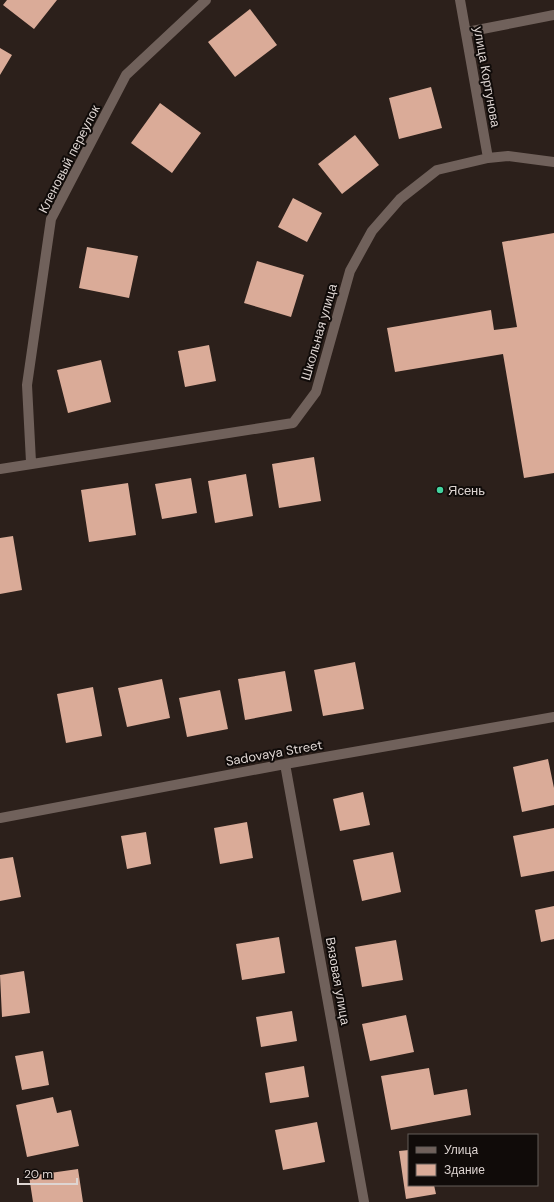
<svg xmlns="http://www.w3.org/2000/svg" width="554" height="1202" font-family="'DM Sans',sans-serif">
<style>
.building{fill:#daab98}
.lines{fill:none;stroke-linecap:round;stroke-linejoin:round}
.minor{stroke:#70615b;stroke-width:10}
.poi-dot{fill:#43d4a0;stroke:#100b09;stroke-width:1.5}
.labels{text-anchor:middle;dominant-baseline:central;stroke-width:4;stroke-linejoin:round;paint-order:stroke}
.street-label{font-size:13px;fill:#ded5d2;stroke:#100b09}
.poi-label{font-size:13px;fill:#ded5d2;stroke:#100b09;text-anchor:start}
</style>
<rect width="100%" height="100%" fill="#2c201b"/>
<path class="building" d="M7,0H57L34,29L3,5Z
M250,9L277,45L235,77L208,42Z
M0,48L12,55L0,75Z
M431,87L442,128L399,139L389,98Z
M160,103L201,133L172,173L131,143Z
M355,135L379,165L342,194L318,164Z
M293,198L322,213L307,242L278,227Z
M554,233V473L524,478L503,354L395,372L387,328L491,310L494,330L517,327L502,242Z
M87,247L138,256L129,298L79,288Z
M257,261L304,275L291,317L244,303Z
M209,345L216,381L185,387L178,351Z
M101,360L111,402L68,413L57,370Z
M314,457L321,501L279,508L272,464Z
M246,474L253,516L215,523L208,481Z
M191,478L197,513L162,519L155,484Z
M128,483L136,535L89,542L81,490Z
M13,536L22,590L0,594V538Z
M355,662L364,709L323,716L314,670Z
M285,671L292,711L245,720L238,679Z
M162,679L170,718L127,727L118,688Z
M93,687L102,736L66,743L57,694Z
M220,690L228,729L187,737L179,698Z
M548,759L554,788V805L522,812L513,767Z
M363,792L370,825L340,831L333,799Z
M247,822L253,858L220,864L214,828Z
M554,828V871L521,877L513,836Z
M146,832L151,864L127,869L121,836Z
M393,852L401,892L362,901L353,860Z
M13,857L21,897L0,901V859Z
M554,906V939L541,942L535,910Z
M279,937L285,973L242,980L236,944Z
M396,940L403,980L362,987L355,947Z
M24,971L30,1013L2,1017L0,975Z
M292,1011L297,1041L261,1047L256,1017Z
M406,1015L414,1052L370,1061L362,1024Z
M43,1051L49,1085L22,1090L15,1056Z
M304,1066L309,1097L270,1103L265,1073Z
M429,1068L434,1095L467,1089L471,1115L391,1130L381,1076Z
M53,1097L57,1113L71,1110L79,1146L27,1157L16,1105Z
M317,1122L325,1162L283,1170L275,1130Z
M409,1150V1185H434L436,1194L406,1199L399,1151Z
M78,1169L83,1202H33L29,1176Z"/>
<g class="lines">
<path class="minor" d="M460,0L488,158
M467,32L554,15
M31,462L27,385L51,219L126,75L206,0
M0,469L293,423L316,392L350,271L372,231L400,199L437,170L488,158L508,156L554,162
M285,764L364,1202
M0,818L285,764L554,717"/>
</g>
<circle class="poi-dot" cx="440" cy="490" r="4"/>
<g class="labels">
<g class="street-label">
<text transform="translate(487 77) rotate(80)">улица Кортунова</text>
<text transform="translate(69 159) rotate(-63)">Кленовый переулок</text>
<text transform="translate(319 332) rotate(-74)">Школьная улица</text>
<text transform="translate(274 753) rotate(-10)">Sadovaya Street</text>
<text transform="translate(338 981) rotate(80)">Вязовая улица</text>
</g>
<g class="poi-label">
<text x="448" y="490">Ясень</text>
</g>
</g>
<rect x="408" y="1134" width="130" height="52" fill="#100b09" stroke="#625c59"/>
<rect x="416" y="1147" width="20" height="6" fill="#70615b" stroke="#625c59"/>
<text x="444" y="1154" font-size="12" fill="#ded5d2">Улица</text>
<rect x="416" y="1164" width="20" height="12" fill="#daab98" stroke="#625c59"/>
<text x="444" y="1174" font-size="12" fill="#ded5d2">Здание</text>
<path d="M18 1178v6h59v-6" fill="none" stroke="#ded5d2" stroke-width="2"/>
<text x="24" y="1178" font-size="12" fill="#ded5d2" stroke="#100b09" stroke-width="3" paint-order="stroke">20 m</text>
</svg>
